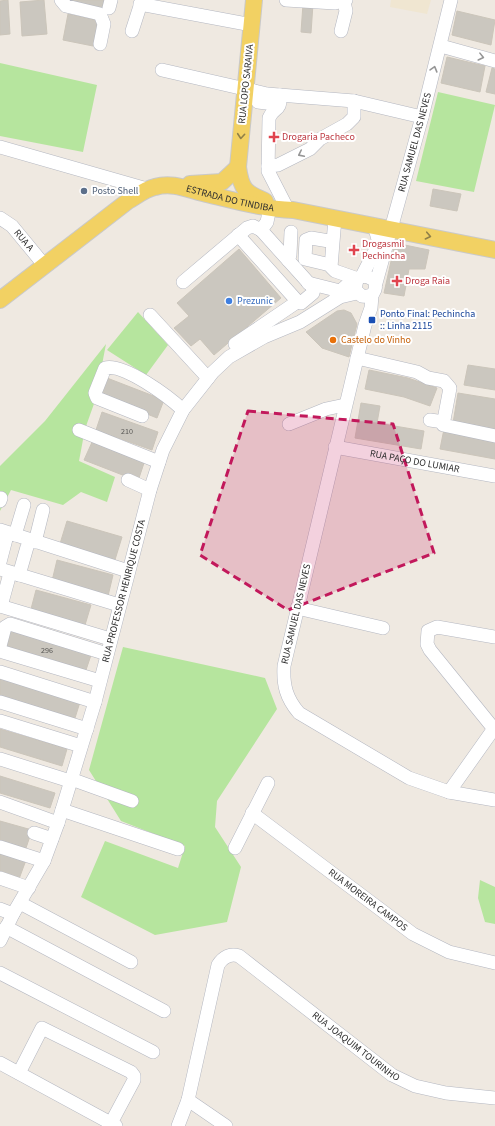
<svg xmlns="http://www.w3.org/2000/svg" width="495" height="1126" font-family="'Source Sans 3',sans-serif">
<style>
.education{fill:#f0e6d1}
.green{fill:#b6e59e}
.building{fill:#cbc7bf;stroke:#cbc5ba}
.lines{fill:none;stroke-linecap:round;stroke-linejoin:round}
.minor-casing{stroke:#b4b7c1;stroke-width:14}
.major-casing{stroke:#c9c9c9;stroke-width:18}
.minor{stroke:#fff;stroke-width:13}
.major{stroke:#f2d163;stroke-width:16}
.oneway{stroke:#969696}
.oneway2{stroke:#908048}
.marked{fill:#c2185b;fill-opacity:0.2;stroke:#c2185b;stroke-width:3;stroke-dasharray:8 5;stroke-linejoin:round}
.health-dot{fill:#e0444e;stroke:#fff;stroke-width:1.5}
.service-dot{fill:#5c6f8a;stroke:#fff;stroke-width:1.5}
.shop-dot{fill:#3f7fe0;stroke:#fff;stroke-width:1.5}
.transit-dot{fill:#1a4fb4;stroke:#fff;stroke-width:1.5}
.food-dot{fill:#e8710a;stroke:#fff;stroke-width:1.5}
.labels{text-anchor:middle;dominant-baseline:central;stroke-width:4;stroke-linejoin:round;paint-order:stroke}
.number-label{font-size:8px;fill:#555452}
.street-label{font-size:10px;fill:#2e2e2e;stroke:#fff}
.health-label{font-size:10px;fill:#be3a42;stroke:#fff;text-anchor:start}
.service-label{font-size:10px;fill:#4e5e75;stroke:#fff;text-anchor:start}
.shop-label{font-size:10px;fill:#366cbe;stroke:#fff;text-anchor:start}
.transit-label{font-size:10px;fill:#164399;stroke:#fff;text-anchor:start}
.food-label{font-size:10px;fill:#c56008;stroke:#fff;text-anchor:start}
</style>
<rect width="100%" height="100%" fill="#efe9e1"/>
<path class="education" d="M391,0H431L427,14L390,7Z"/>
<path class="green" d="M0,63L97,85L83,152L0,136Z
M438,92L495,105L474,192L416,181Z
M138,312L168,345L146,375L107,350Z
M106,344L95,401L85,429L79,461L115,477L107,502L81,492L63,505L11,490L0,511V466L45,421Z
M123,647L265,678L277,709L217,801L215,827L241,867L227,922L155,935L81,897L105,841L178,868L185,846L121,821L89,770Z
M480,880L495,887V924L485,922L478,898Z"/>
<path class="building" d="M8,0L10,34L0,35V1Z
M44,0L47,34L22,36L20,2Z
M72,0H104L102,10L71,4Z
M303,4H313L311,33L301,32Z
M457,11L495,20L491,45L452,35Z
M68,14L99,21L93,46L63,40Z
M447,57L485,66L480,92L441,83Z
M492,68L495,69V94L486,92Z
M433,189L461,194L457,211L430,206Z
M395,243L429,250L425,269H409L404,296L384,293Z
M239,249L281,298L214,355L200,339L191,346L174,328L189,316L177,303Z
M344,310L351,313L357,324L349,357L322,348L306,332L337,311Z
M468,365L495,369V390L464,385Z
M369,370L408,378L437,388L430,406L404,397L365,389Z
M107,378L164,400L157,418L100,395Z
M458,393L495,399V429L453,423Z
M361,403L380,406L377,423L424,431L421,449L355,438Z
M102,412L158,432L152,450L96,430Z
M444,429L495,438V459L440,449Z
M93,440L145,460L138,481L84,460Z
M67,521L122,537L114,563L59,547Z
M57,560L113,575L108,596L52,581Z
M36,590L91,605L85,625L31,609Z
M8,630L91,655L86,670L3,645Z
M0,678L80,702L75,718L0,696Z
M0,729L67,749L62,766L0,747Z
M0,776L55,793L50,808L0,793Z
M0,821L32,830L26,848L0,841Z
M0,852L26,860L19,879L0,873Z"/>
<g class="lines">
<g class="minor-casing">
<g id="minor">
<path d="M61,0L66,6L100,14L104,24L100,44"/>
<path d="M286,0L335,3L346,0"/>
<path d="M140,4L252,25"/>
<path d="M109,8L111,0"/>
<path d="M132,31L142,0"/>
<path d="M341,31L346,11L344,2"/>
<path d="M441,46L495,61"/>
<path d="M162,70L267,94L354,101L422,117"/>
<path d="M254,91L258,102L275,104"/>
<path d="M280,95C281,113 274,106 269,118L268,171L287,208"/>
<path d="M0,147L147,189"/>
<path d="M268,166L278,165L310,149L320,139L347,124L354,117V101"/>
<path id="s1" d="M0,218L12,226L45,266"/>
<path d="M335,218L331,267L335,271L358,279"/>
<path d="M238,235L298,302L301,303L313,293L314,289L261,230L267,222L270,207"/>
<path d="M288,260L290,255L291,232"/>
<path d="M326,264L305,259L306,240L311,238L329,241"/>
<path d="M362,276L379,243L374,225"/>
<path d="M183,282L247,228L253,226L261,230"/>
<path d="M308,283L340,291"/>
<path id="s2" d="M376,283L422,117L451,0"/>
<path d="M372,295L371,308L365,325L284,666C283,685 286,698 299,713L409,778L449,792L495,800"/>
<path d="M336,296C343,288 355,277 366,276L374,280C378,290 373,298 362,296L355,290L357,279"/>
<path d="M150,315L208,378"/>
<path d="M235,344L297,302"/>
<path d="M357,358L417,372L428,378L444,381L450,388L443,425L495,436"/>
<path d="M142,416L97,398L95,393L105,368C124,363 169,397 183,410"/>
<path d="M430,420L444,422"/>
<path d="M289,424L326,409L345,405"/>
<path d="M79,430L159,462"/>
<path id="s3" d="M335,447L495,476"/>
<path d="M128,480L150,490"/>
<path d="M0,501L1,498"/>
<path d="M0,530L128,571"/>
<path d="M15,535L24,505"/>
<path d="M35,542L43,510"/>
<path d="M0,562L6,539"/>
<path d="M0,569L119,605"/>
<path d="M19,575L27,547"/>
<path d="M0,606L110,639"/>
<path d="M1,606L9,577"/>
<path d="M297,608L383,628"/>
<path d="M0,646L5,627L10,624L107,654"/>
<path d="M0,649L3,652L100,681"/>
<path d="M0,672L95,702"/>
<path d="M0,702L87,729"/>
<path d="M0,721L81,746"/>
<path d="M494,729L430,650L427,644L428,631L437,627L495,637"/>
<path d="M0,759L70,781"/>
<path d="M71,779L132,801"/>
<path d="M449,792L495,727"/>
<path d="M0,802L58,823"/>
<path d="M62,810L178,849"/>
<path id="s4" d="M252,813L413,934L449,952L495,963"/>
<path d="M34,833L52,839"/>
<path d="M0,847L44,861"/>
<path d="M235,848L268,783"/>
<path d="M0,878L29,888"/>
<path d="M20,903L131,962"/>
<path d="M0,909L13,914"/>
<path d="M6,927L164,1011"/>
<path id="s5" d="M0,941L13,914L44,861L58,823L95,702L150,490L163,450L183,410L213,372L229,357L264,337L300,322L340,297L357,293"/>
<path d="M0,973L153,1052"/>
<path d="M0,1063L116,1126"/>
<path d="M19,1073L42,1028L131,1072L134,1076V1080L111,1123"/>
<path d="M188,1100L226,1126"/>
<path id="s6" d="M178,1126L188,1100L218,965C223,957 230,953 239,956L392,1075L415,1086L446,1093L495,1098"/>
</g>
</g>
<g class="major-casing">
<g id="major">
<path d="M254,0L238,167C241,189 245,193 265,201"/>
<path d="M190,184L222,182L238,167"/>
<path id="s7" d="M0,300L128,201C137,196 145,189 155,187C172,182 187,189 203,193C232,200 263,209 293,210L495,250"/>
</g>
</g>
<use href="#minor" class="minor"/>
<use href="#major" class="major"/>
</g>
<defs><path id="oneway-chevron" d="M-2-3.5L2.5 0L-2 3.5" fill="none" stroke-width="1.6" stroke-linecap="round" stroke-linejoin="round"/></defs>
<g class="oneway">
<use href="#oneway-chevron" transform="translate(481 57) rotate(14)"/>
<use href="#oneway-chevron" transform="translate(434 69) rotate(-74)"/>
<use href="#oneway-chevron" transform="translate(301 154) rotate(154)"/>
</g>
<g class="oneway2">
<use href="#oneway-chevron" transform="translate(241 136) rotate(95)"/>
<use href="#oneway-chevron" transform="translate(428 236) rotate(12)"/>
</g>
<path class="marked" d="M248,411L393,424L434,553L288,610L200,555Z"/>
<g class="health-dot">
<path d="M272 131h4v4h4v4h-4v4h-4v-4h-4v-4h4z"/>
<path d="M352 244h4v4h4v4h-4v4h-4v-4h-4v-4h4z"/>
<path d="M395 275h4v4h4v4h-4v4h-4v-4h-4v-4h4z"/>
</g>
<circle class="service-dot" cx="84" cy="191" r="4"/>
<circle class="shop-dot" cx="229" cy="301" r="4"/>
<rect class="transit-dot" x="368" y="316" width="8" height="8" rx="2"/>
<circle class="food-dot" cx="333" cy="340" r="4"/>
<g class="labels">
<g class="number-label">
<text x="127" y="431">210</text>
<text x="47" y="650">296</text>
</g>
<g class="street-label">
<text transform="translate(246 84) rotate(-84)">RUA LOPO SARAIVA</text>
<text stroke="none"><textPath href="#s2" startOffset="146">RUA SAMUEL DAS NEVES</textPath></text>
<text stroke="none"><textPath href="#s7" startOffset="269">ESTRADA DO TINDIBA</textPath></text>
<text stroke="none"><textPath href="#s1" startOffset="33">RUA A</textPath></text>
<text stroke="none"><textPath href="#s3" startOffset="81">RUA PAÇO DO LUMIAR</textPath></text>
<text stroke="none"><textPath href="#s5" startOffset="373">RUA PROFESSOR HENRIQUE COSTA</textPath></text>
<text transform="translate(296 614) rotate(-77)">RUA SAMUEL DAS NEVES</text>
<text stroke="none"><textPath href="#s4" startOffset="145">RUA MOREIRA CAMPOS</textPath></text>
<text stroke="none"><textPath href="#s6" startOffset="339">RUA JOAQUIM TOURINHO</textPath></text>
</g>
<g class="health-label">
<text x="282" y="137">Drogaria Pacheco</text>
<text x="362" y="244">Drogasmil<tspan x="362" dy="12">Pechincha</tspan></text>
<text x="405" y="281">Droga Raia</text>
</g>
<g class="service-label">
<text x="92" y="191">Posto Shell</text>
</g>
<g class="shop-label">
<text x="237" y="301">Prezunic</text>
</g>
<g class="transit-label">
<text x="380" y="314">Ponto Final: Pechincha<tspan x="380" dy="12">:: Linha 2115</tspan></text>
</g>
<g class="food-label">
<text x="341" y="340">Castelo do Vinho</text>
</g>
</g>
</svg>
